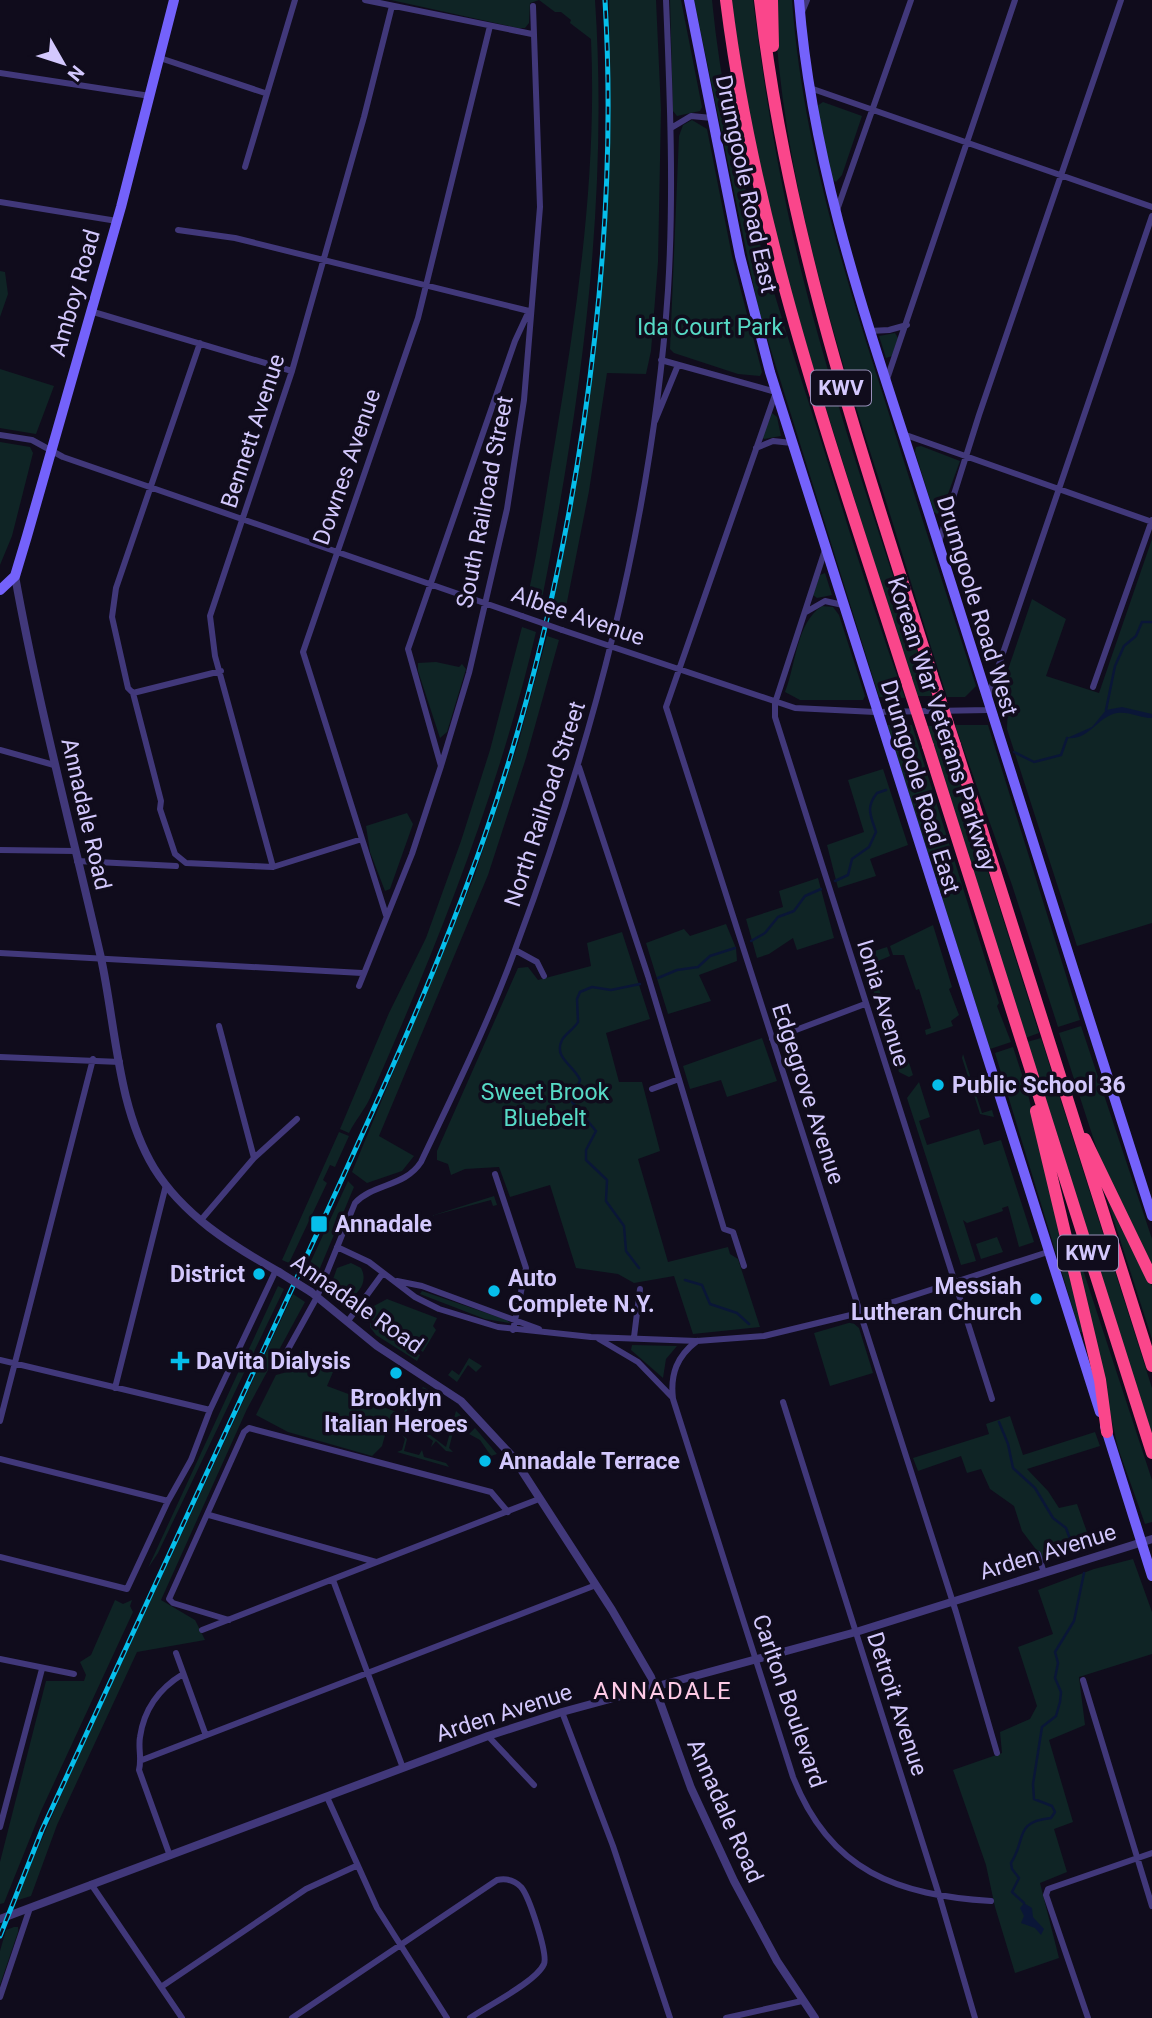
<svg xmlns="http://www.w3.org/2000/svg" width="1152" height="2018" font-family="Roboto,sans-serif">
<style>
.green{fill:#0f2425}
.water{fill:#0a1637}
.lines{fill:none;stroke-linecap:round;stroke-linejoin:round}
.stream{stroke:#0a1637;stroke-width:2.5}
.minor{stroke:#41387a;stroke-width:6}
.tertiary{stroke:#41387a;stroke-width:8}
.secondary{stroke:#7462fb;stroke-width:10}
.motorway{stroke:#fa468b;stroke-width:12}
.rail-casing{stroke:#06beeb;stroke-width:5}
.rail{stroke:#100c1c;stroke-width:2.5;stroke-dasharray:8;stroke-linecap:butt}
.minor-bridge{stroke:#41387a;stroke-width:6}
.tertiary-bridge{stroke:#41387a;stroke-width:8}
.motorway-bridge{stroke:#fa468b;stroke-width:12}
.poi-dot{fill:#06beeb;stroke:#100c1c;stroke-width:2.5}
.labels{text-anchor:middle;dominant-baseline:central;stroke-width:7;stroke-linejoin:round;paint-order:stroke}
.shield{fill:#100c1c;stroke:#9890ba;stroke-width:2}
.shield-label{font-size:21px;font-weight:bold;fill:#d3c8fd}
.street-label{font-size:23px;fill:#d3c8fd;stroke:#100c1c}
.park-label{font-size:23px;fill:#57dac6;stroke:#100c1c}
.poi-label{font-size:23px;font-weight:bold;fill:#d3c8fd;stroke:#100c1c;text-anchor:start}
.neighbourhood-label{font-size:24px;letter-spacing:2px;fill:#fecae6;stroke:#100c1c}
</style>
<rect width="100%" height="100%" fill="#100c1c"/>
<path class="green" d="M391,0H595C609,204 580,409 540,609L526,604C539,548 546,492 556,436C578,305 597,172 591,39L570,23L571,20L561,12H555L539,0L530,3L529,23L525,28H518Z
M609,0H656L661,110L658,262L651,351L646,374L607,373L589,491L564,617L551,613C597,406 612,211 609,0Z
M670,0H681L702,107L700,111L677,116L673,111Z
M694,0H712C726,148 772,290 818,431C846,520 873,610 905,698L879,697L759,312Z
M731,0H753C765,96 781,192 805,286C840,424 889,560 932,696H916L789,290L753,141Z
M774,0H792C802,138 842,267 884,398C914,494 945,590 976,686L965,697H947C925,630 905,562 884,495C832,334 781,170 774,0Z
M823,102L862,116L842,175L836,182L832,179L817,106Z
M692,120L707,129L732,256L762,372L760,376L738,374L674,353L670,349L679,136L683,125Z
M0,271L5,272L8,294L0,317Z
M895,333L898,338L892,356L886,358L879,336Z
M0,369L54,386L36,434L0,428Z
M772,413L777,417L781,436L764,439L762,437Z
M0,442L30,447L33,453L12,536L0,565Z
M921,446L960,461L940,516L934,512L915,452L916,447Z
M1152,539V923L1077,946L1007,729L1008,702L1000,701L999,696L1032,599L1066,619L1046,676L1099,693Z
M825,573L832,595L817,598L813,595L820,575Z
M822,606L833,607L839,615L865,696L863,700H800L785,692C796,665 796,623 822,606Z
M522,627L536,632C498,794 437,946 370,1098C364,1111 356,1119 349,1133L340,1129L389,1013L426,938L461,841L490,750Z
M547,636L559,640L526,758L488,875L379,1136L414,1156L402,1171L367,1183L352,1172L474,877L518,744Z
M436,662L459,667L462,664L466,669L447,732L440,738L418,671V663Z
M887,725H912L999,1003L997,1006L1011,1042L990,1049Z
M955,725H988L1080,1020L1058,1027L1012,885Z
M926,726H942L1039,1033L1025,1038Z
M883,769L908,845L870,859L876,876L838,888L827,845L864,832L848,780Z
M407,813L413,824L390,889L385,891L370,852L366,826Z
M818,878L834,938L797,950L793,938L769,954L757,958L746,919L783,907L779,891Z
M726,924L736,948L737,961L699,975L711,1001L668,1014L646,943L684,929L690,936Z
M933,925L952,987L949,989L959,1015L951,1021L953,1026L926,1035L925,1030L931,1028L919,989L916,990L904,955H893L890,946Z
M622,932L650,1019L606,1033L619,1082H642L660,1151L638,1159L668,1262L728,1247L730,1254L738,1259L760,1327L693,1334L674,1276L634,1283L618,1274L576,1268L550,1185L510,1197L499,1167L465,1169L451,1175L448,1164L437,1160V1151L518,968L528,967L538,980L591,966L587,943Z
M887,947L890,956L871,964L883,1001L877,1003L862,955Z
M884,1004L895,1040L901,1038L913,1075L909,1077L899,1072L878,1006Z
M1081,1026L1152,1239V1271L1102,1165L1059,1033Z
M762,1038L777,1081L727,1097L721,1080L690,1089L683,1066Z
M1041,1038L1152,1388V1436L1027,1042Z
M1013,1047L1027,1090L1084,1332H1080L995,1053Z
M963,1054L982,1113L992,1110L994,1117L980,1114L962,1058Z
M919,1082L930,1117L919,1121L927,1145L979,1129L984,1145L1001,1140L1034,1242L1019,1247L1008,1206L1002,1208L1003,1211L967,1223L963,1220L976,1261L961,1265L907,1098Z
M339,1132L349,1136L335,1167L330,1165L323,1180L327,1183L289,1263L282,1260Z
M348,1181L354,1187L315,1280L305,1274Z
M494,1196L497,1205L493,1206L491,1200L431,1216Z
M1107,1199L1152,1286V1339Z
M1067,1221L1152,1480V1522L1145,1524L1118,1448Z
M997,1237L1003,1252L981,1259L976,1244Z
M351,1263L361,1268C368,1281 360,1293 348,1299L339,1295L331,1285L337,1268Z
M278,1286L284,1289L158,1553L148,1568Z
M422,1291L507,1320L510,1323L485,1319L420,1294Z
M293,1294L305,1302L247,1409L161,1600L195,1620L205,1640L137,1652L57,1825L31,1896L15,1901L73,1768Z
M387,1299L437,1318L433,1326L436,1330L423,1352L372,1320V1307Z
M852,1322L859,1328L873,1373L830,1386L814,1333Z
M370,1323L420,1355L417,1361L376,1335L370,1327Z
M632,1345L677,1346L666,1359L663,1378L631,1350Z
M301,1350L303,1356L333,1372L327,1386L402,1414L423,1387L430,1391L422,1388L404,1415L446,1447L456,1411L468,1422L465,1424L457,1417L449,1448L453,1452L446,1451L436,1441L431,1447L433,1441L407,1420L403,1424L402,1417L391,1414L382,1446L372,1456L288,1432L256,1415L276,1375L287,1372Z
M469,1358L482,1366L476,1372L468,1365L457,1382L448,1375L452,1370L459,1375Z
M1010,1416L1023,1455L1095,1432L1100,1446L1027,1469L1048,1491L1059,1508L1077,1504L1092,1546L1044,1560L1022,1531L1014,1506L990,1489L981,1469L967,1473L961,1456L918,1471L913,1458L989,1434L986,1424Z
M475,1428L497,1454L491,1456L480,1440L469,1434Z
M402,1435L407,1439L404,1451L419,1455L422,1450L424,1457L446,1463L449,1467L397,1452L402,1450L405,1439Z
M1133,1559L1152,1612V1654L1079,1677L1085,1725L1049,1740L1073,1822L1054,1829L1067,1872L1040,1883L1059,1958L1015,1973L995,1907L986,1865L953,1770L1002,1753L1000,1732L1030,1719L1037,1706L1018,1647L1053,1634L1038,1590L1094,1569Z
M115,1600L123,1604L132,1600L130,1606L133,1612L41,1811L4,1903L0,1904V1862L46,1681H84L86,1675L80,1662L91,1655Z
M14,1927H18V1932L0,1985V1951L6,1930Z"/>
<path class="water" d="M1122,707L1152,714V718C1141,718 1128,711 1117,713C1098,716 1089,741 1067,738L1092,727L1106,710Z
M1024,1903L1032,1908L1033,1917L1044,1929L1041,1935L1035,1928L1021,1923L1024,1916L1020,1908Z"/>
<g class="lines">
<path class="stream" d="M1106,710L1115,666L1124,646L1136,636L1142,622H1152
M1014,752L1034,762L1061,755L1067,738
M835,881L848,875L852,859L869,847L876,832C871,816 865,808 877,793L886,790
M751,941L765,933L778,917L794,911L805,896L821,889
M658,978L677,970L698,967L710,956L735,948
M639,1268L626,1251L624,1226L606,1201L607,1180L586,1160V1150L596,1131L572,1102L580,1080C574,1065 553,1058 562,1040C566,1033 574,1029 578,1022L577,999L580,992L592,987L611,990L640,984
M685,1280L702,1285L710,1304L737,1313L749,1324
M999,1422L1008,1444L1013,1468L1035,1488L1053,1518L1066,1528L1074,1550
M1024,1903L1012,1892L1019,1878L1012,1869L1011,1863C1027,1839 1013,1822 1051,1818L1055,1812L1052,1806L1034,1799L1033,1784L1042,1727L1056,1716L1060,1702L1061,1692L1055,1678L1058,1663L1055,1652L1074,1621L1084,1573"/>
<path class="minor" d="M365,0L532,34
M802,12L807,0
M160,58L265,93
M0,73L150,96
M810,88L1152,207
M671,128L691,116L712,118
M245,167L295,0
M0,202L117,221
M837,210L911,0
M178,230L235,238L529,311
M90,311L292,371
M870,331L889,330L907,325
M200,343L116,588L112,617L128,688L133,693L161,801L160,809L175,854L186,863L273,867L362,839
M661,360L776,392L666,707L956,1612L997,1753
M887,379L1015,0
M655,421L678,365
M903,434L1152,522
M0,435L32,440L63,457L522,616
M756,448L773,441L792,443
M939,542L979,415L1121,0
M825,550L775,703V717L992,1399
M806,612L825,601L843,605
M562,630L795,708L875,712L989,710V694L1152,216
M1093,687L1152,520
M133,693L221,671
M0,750L54,765
M441,766L408,649L515,341L528,313
M579,767L648,976L724,1229L733,1232L744,1266
M0,850L75,851
M77,861L176,866
M273,867L215,656L210,616L292,371L364,117L392,6
M386,915L303,652L418,318L490,26
M515,950L537,962L544,976
M0,953L362,973
M359,986L412,854L441,766L469,673L507,509L524,400L540,207L533,6
M219,1026L254,1158
M772,1039L865,1004
M0,1057L120,1062
M652,1089L679,1079
M495,1174L526,1268L513,1330
M201,1220L254,1158L297,1119
M337,1247L369,1262L415,1297L439,1309L498,1327L591,1337L697,1341L764,1336L859,1313L1048,1252
M397,1281L422,1286L539,1329
M348,1321L383,1273
M634,1337L640,1289
M599,1339L638,1362L672,1397
M697,1341C677,1356 670,1374 673,1399L793,1777C830,1872 898,1895 991,1901
M0,1360L210,1410
M281,1362L317,1297L355,1203C374,1183 405,1187 421,1162C454,1092 490,1020 516,947C595,736 653,515 668,290C674,193 670,96 666,0
M115,1388L166,1185
M783,1402L940,1898L975,2018
M0,1421L93,1059
M0,1459L168,1501
M209,1515L376,1562
M1038,1554L1044,1573
M0,1557L127,1589L168,1501L191,1460L210,1410L276,1270
M333,1580L403,1768
M229,1620L173,1603L169,1599L244,1432L249,1428L491,1492L508,1512
M202,1630L539,1499
M176,1653L205,1733
M0,1659L74,1674
M1083,1680L1152,1906
M562,1712L613,1846L670,2018
M488,1736L534,1785
M142,1760L596,1585
M327,1797L377,1908L447,2018
M0,1827L42,1669
M170,1856L139,1770C142,1758 138,1748 140,1737C144,1709 160,1688 183,1674
M91,1884L182,2018
M161,1987L306,1889L356,1866
M0,1997L30,1908
M292,2018L497,1880C506,1878 514,1880 521,1887C529,1896 548,1954 544,1964C536,1982 487,2006 470,2018
M726,2018L802,2001
M1088,2018L1046,1895L1048,1889L1152,1853"/>
<path class="tertiary" d="M15,576C38,704 72,831 101,958C116,1027 117,1106 154,1168C183,1215 231,1245 279,1272
M311,1292L377,1346L461,1401L513,1457L612,1610L651,1677L691,1788L734,1881L777,1961L815,2018
M0,1919L488,1736L562,1712L856,1632L1152,1539"/>
<path class="secondary" d="M689,0L740,256L770,372L1100,1412
M799,0C813,180 876,347 930,517C1003,750 1078,983 1152,1216
M0,590L15,576L27,536L121,207L174,0
M1105,1426L1152,1576"/>
<path class="motorway" d="M726,0C755,234 835,456 906,679
M760,0C786,233 862,453 932,675
M772,0L773,46
M955,745L1152,1366
M928,746L1152,1453
M1036,1111L1100,1380L1107,1432
M1085,1139L1152,1278"/>
<g class="rail-casing">
<path id="rail" d="M303,1264C367,1124 433,984 484,838C572,585 621,268 605,0
M0,1936L42,1830L300,1271"/>
</g>
<use href="#rail" class="rail"/>
<path class="minor-bridge" d="M522,616L562,630"/>
<path class="tertiary-bridge" d="M279,1272L311,1292"/>
<path class="motorway-bridge" d="M932,675L955,745
M906,679L928,746"/>
</g>
<g class="poi-dot">
<circle cx="938" cy="1085" r="7"/>
<rect x="310" y="1215" width="18" height="18" rx="3.5"/>
<circle cx="259" cy="1274" r="7"/>
<circle cx="494" cy="1291" r="7"/>
<circle cx="1036" cy="1299" r="7"/>
<path d="M176.5 1350.5h7v7h7v7h-7v7h-7v-7h-7v-7h7z"/>
<circle cx="396" cy="1373" r="7"/>
<circle cx="485" cy="1461" r="7"/>
</g>
<g class="labels">
<g class="shield">
<rect x="811" y="370.5" width="60" height="35" rx="5"/>
<rect x="1058" y="1235.5" width="60" height="35" rx="5"/>
</g>
<g class="shield-label">
<text x="841" y="388">KWV</text>
<text x="1088" y="1253">KWV</text>
</g>
<g class="street-label">
<text transform="translate(746 184) rotate(78)">Drumgoole Road East</text>
<text transform="translate(75 293) rotate(-74)">Amboy Road</text>
<text transform="translate(253 431) rotate(-72)">Bennett Avenue</text>
<text transform="translate(347 467) rotate(-71)">Downes Avenue</text>
<text transform="translate(485 502) rotate(-79)">South Railroad Street</text>
<text transform="translate(977 606) rotate(73)">Drumgoole Road West</text>
<text transform="translate(578 616) rotate(19)">Albee Avenue</text>
<text transform="translate(942 724) rotate(72)">Korean War Veterans Parkway</text>
<text transform="translate(920 787) rotate(73)">Drumgoole Road East</text>
<text transform="translate(545 804) rotate(-72)">North Railroad Street</text>
<text transform="translate(86 814) rotate(77)">Annadale Road</text>
<text transform="translate(883 1003) rotate(73)">Ionia Avenue</text>
<text transform="translate(808 1094) rotate(72)">Edgegrove Avenue</text>
<text transform="translate(357 1304) rotate(35)">Annadale Road</text>
<text transform="translate(1048 1552) rotate(-17)">Arden Avenue</text>
<text transform="translate(789 1701) rotate(71)">Carlton Boulevard</text>
<text transform="translate(897 1704) rotate(72)">Detroit Avenue</text>
<text transform="translate(504 1713) rotate(-18)">Arden Avenue</text>
<text transform="translate(725 1811) rotate(66)">Annadale Road</text>
</g>
<g class="park-label">
<text x="710" y="327">Ida Court Park</text>
<text x="545" y="1092">Sweet Brook<tspan x="545" dy="26">Bluebelt</tspan></text>
</g>
<g class="poi-label">
<text x="952" y="1085">Public School 36</text>
<text x="335" y="1224">Annadale</text>
<text x="245" y="1274" text-anchor="end">District</text>
<text x="508" y="1278">Auto<tspan x="508" dy="26">Complete N.Y.</tspan></text>
<text x="1022" y="1286" text-anchor="end">Messiah<tspan x="1022" dy="26">Lutheran Church</tspan></text>
<text x="196" y="1361">DaVita Dialysis</text>
<text x="396" y="1398" text-anchor="middle">Brooklyn<tspan x="396" dy="26">Italian Heroes</tspan></text>
<text x="499" y="1461">Annadale Terrace</text>
</g>
<g class="neighbourhood-label">
<text x="663" y="1691">ANNADALE</text>
</g>
</g>
<g transform="translate(63 63) rotate(129)" stroke="#100c1c" stroke-width="5" paint-order="stroke">
<path d="M0-5L12 26L0 18L-12 26Z" fill="#d3c8fd"/>
<text y="-10" font-size="19" font-weight="bold" text-anchor="middle" fill="#d3c8fd">N</text>
</g>
</svg>
